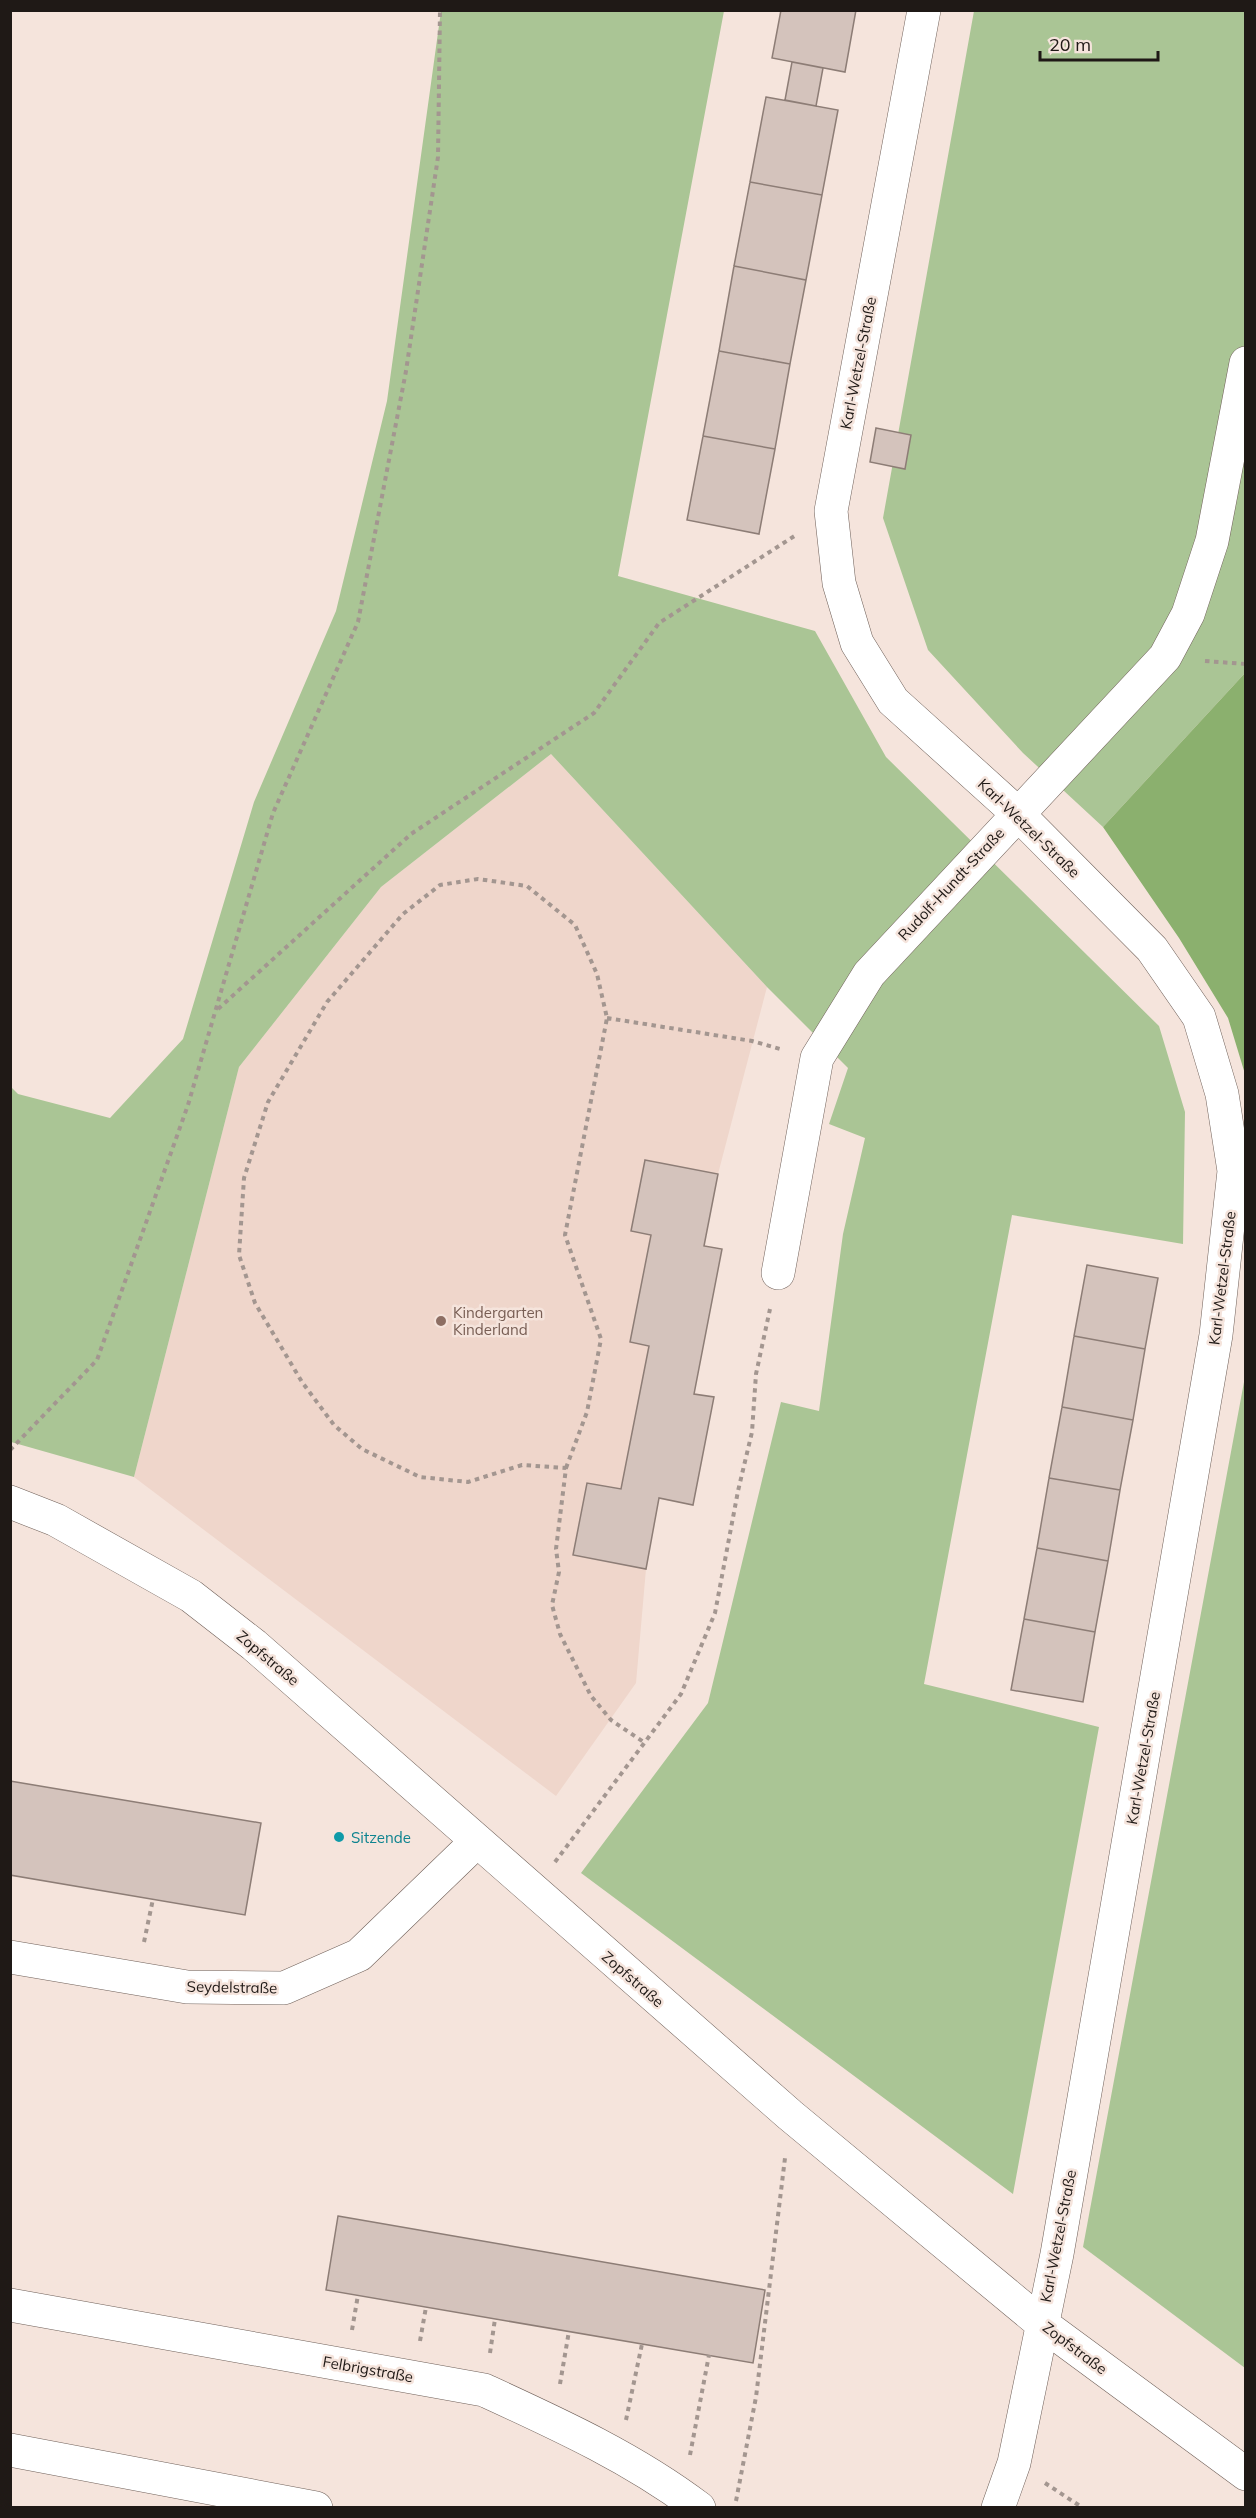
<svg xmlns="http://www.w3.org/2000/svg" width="1256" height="2518" font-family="Mulish,sans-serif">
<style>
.built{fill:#efd6cb}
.green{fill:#aac595}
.forest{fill:#8bb06e}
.building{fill:#d4c3bc;stroke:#8d7d76;stroke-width:1.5}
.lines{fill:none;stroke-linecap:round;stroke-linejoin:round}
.minor-casing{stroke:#70615a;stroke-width:34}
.path{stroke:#a39690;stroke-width:4;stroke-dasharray:4.5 4.5;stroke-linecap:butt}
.minor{stroke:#fff;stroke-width:33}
.education-dot{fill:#8d6e63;stroke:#f5e4dc;stroke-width:2}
.culture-dot{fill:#0f9aa8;stroke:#f5e4dc;stroke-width:2}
.labels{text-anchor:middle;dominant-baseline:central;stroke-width:5;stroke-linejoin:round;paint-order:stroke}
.street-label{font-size:15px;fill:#1f1916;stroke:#f5e4dc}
.education-label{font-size:15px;fill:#785e54;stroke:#f5e4dc;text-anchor:start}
.culture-label{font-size:15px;fill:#0d838f;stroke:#f5e4dc;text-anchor:start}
</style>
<rect width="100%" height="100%" fill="#f5e4dc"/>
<path class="built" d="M551,754L767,987L718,1174L704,1245L722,1249L694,1393L714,1397L693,1505L659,1499L646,1569L636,1683L556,1796L134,1477L239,1067L381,887Z"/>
<path class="green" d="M441,11H724L618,576L815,631L886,757L1159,1026L1185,1112L1183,1244L1012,1215L924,1684L1099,1727L1013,2194L581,1873L708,1703L781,1402L819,1411L843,1234L865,1138L829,1124L848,1068L767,987L551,754L381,887L239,1067L134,1477L11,1442L10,1086L18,1094L110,1118L183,1039L254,802L336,611L387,401Z
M974,11H1245V673L1103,827L1023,753L928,650L883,518Z
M1244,1382H1246L1245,2368L1083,2247Z"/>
<path class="forest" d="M1245,673V1074L1228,1018L1179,938L1103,827Z"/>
<path class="building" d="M781,10H856L845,72L772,58Z
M792,62L823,68L816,106L785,100Z
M766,97L838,110L822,195L750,182Z
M750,182L822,195L806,280L734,266Z
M734,266L806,280L790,364L719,351Z
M719,351L790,364L775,449L703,436Z
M876,428L911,435L905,469L870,462Z
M703,436L775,449L759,534L687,520Z
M645,1160L718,1174L704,1246L722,1249L694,1394L714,1397L693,1505L659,1498L646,1569L573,1555L587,1483L621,1489L649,1346L630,1342L651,1235L631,1231Z
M1087,1265L1158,1278L1145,1349L1074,1336Z
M1074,1336L1145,1349L1133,1420L1062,1407Z
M1062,1407L1133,1420L1120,1490L1049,1478Z
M1049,1478L1120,1490L1108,1561L1037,1548Z
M1037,1548L1108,1561L1095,1632L1024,1619Z
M1024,1619L1095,1632L1083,1702L1011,1690Z
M10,1781L261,1823L245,1915L10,1875Z
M338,2216L765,2290L753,2363L326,2290Z"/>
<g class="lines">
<g class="minor-casing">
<path id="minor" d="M924,10L831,511L839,583L857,643L893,701L1017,813L1152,949L1199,1017L1222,1094L1234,1171L1216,1335L1057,2254L1014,2463L998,2508
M778,1273L817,1058L869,974L1165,657L1188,614L1212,541L1246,363
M10,1502L56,1520L191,1596L254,1645L790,2115L1041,2323L1246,2474
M10,1957L187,1987L284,1988L359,1955L476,1842
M10,2305L484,2390C558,2424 633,2458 699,2508
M10,2450L316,2508"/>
</g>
<path class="path" d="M1205,661L1246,664
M218,1009L411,834L594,713L659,623L796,535
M607,1018L752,1041L780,1049
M10,1450L97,1360L188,1105L273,813L358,622L406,371L438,157L440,10
M566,1468L587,1412L601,1339L565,1235L607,1018L597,974L575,925L527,886L478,879L440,885L403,914L327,1002L268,1102L244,1178L239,1255L255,1303L302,1382L334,1425L362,1449L420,1477L468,1482L522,1465L566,1468L556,1549L559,1572L552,1605L560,1634L591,1696L611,1720L645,1743
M555,1862L681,1694L715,1613L738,1491L752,1432L756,1374L770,1309
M144,1942L153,1899
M352,2330L358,2295
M420,2341L426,2307
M490,2353L495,2319
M560,2384L569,2331
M626,2420L642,2344
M690,2455L709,2355
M1045,2483L1083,2508
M736,2501L756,2397L785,2158"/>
<use href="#minor" class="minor"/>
</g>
<circle class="education-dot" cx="441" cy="1321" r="6"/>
<circle class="culture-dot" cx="339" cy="1837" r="6"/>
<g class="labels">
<g class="street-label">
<text transform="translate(858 363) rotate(-79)">Karl-Wetzel-Straße</text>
<text transform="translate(1029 828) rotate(44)">Karl-Wetzel-Straße</text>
<text transform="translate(951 884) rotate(-47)">Rudolf-Hundt-Straße</text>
<text transform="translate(1222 1278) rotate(-83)">Karl-Wetzel-Straße</text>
<text transform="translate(268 1658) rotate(40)">Zopfstraße</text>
<text transform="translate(1143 1758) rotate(-80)">Karl-Wetzel-Straße</text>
<text transform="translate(633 1979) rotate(41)">Zopfstraße</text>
<text transform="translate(232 1987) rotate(1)">Seydelstraße</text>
<text transform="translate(1058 2236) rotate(-79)">Karl-Wetzel-Straße</text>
<text transform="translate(1075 2348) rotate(37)">Zopfstraße</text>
<text transform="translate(368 2369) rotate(10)">Felbrigstraße</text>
</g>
<g class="education-label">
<text x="453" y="1312">Kindergarten<tspan x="453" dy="17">Kinderland</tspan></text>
</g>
<g class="culture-label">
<text x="351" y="1837">Sitzende</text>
</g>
</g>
<rect width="1256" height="2518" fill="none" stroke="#1f1916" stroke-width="24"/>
<path d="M1040 51v9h118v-9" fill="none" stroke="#1f1916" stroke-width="3"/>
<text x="1049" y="51" font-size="18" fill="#1f1916" stroke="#f5e4dc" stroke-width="4.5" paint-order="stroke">20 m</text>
</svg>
